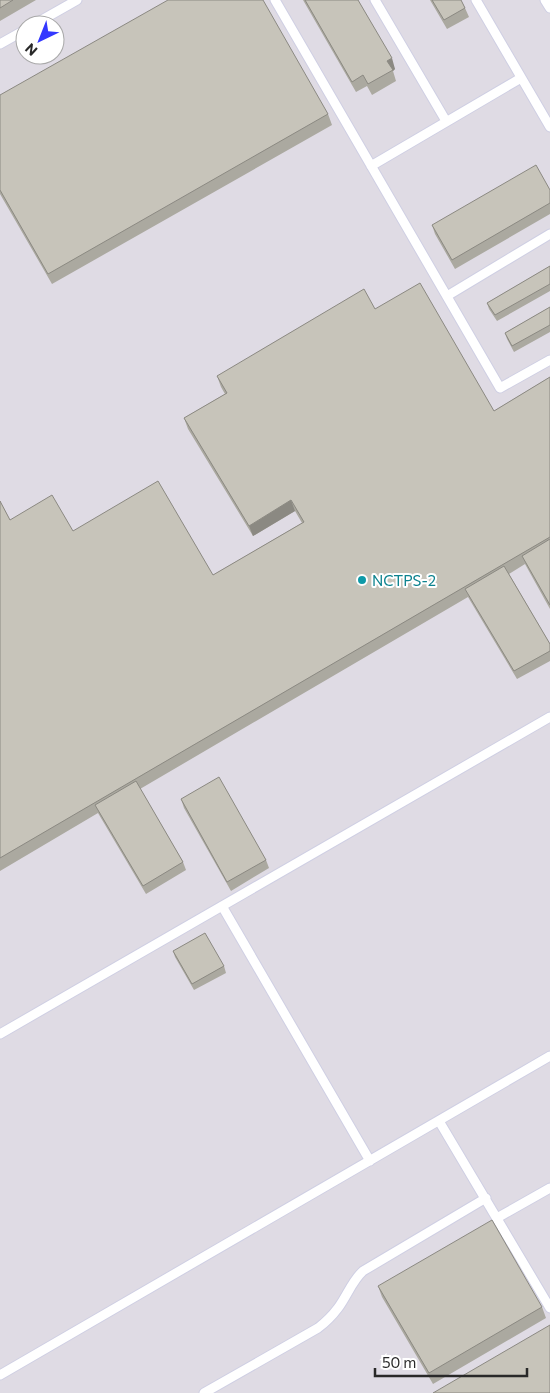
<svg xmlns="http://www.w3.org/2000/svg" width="550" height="1393" font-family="Commissioner,sans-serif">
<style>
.industrial{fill:#dfdbe4;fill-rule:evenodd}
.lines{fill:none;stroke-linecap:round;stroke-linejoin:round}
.lane-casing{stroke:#cfcfe3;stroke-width:11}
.lane{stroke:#fff;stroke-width:9}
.wall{fill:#aba9a0}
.shaded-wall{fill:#8b8982}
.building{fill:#c7c4ba;stroke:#8b8982}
.culture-dot{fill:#0f9aa8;stroke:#fff;stroke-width:2}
.labels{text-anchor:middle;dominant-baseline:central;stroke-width:4;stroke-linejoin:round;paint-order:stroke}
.culture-label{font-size:15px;fill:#0d838f;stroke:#fff;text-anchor:start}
</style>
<rect width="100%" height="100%" fill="#ece7da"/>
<path class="industrial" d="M0,0H550V1393H0ZM25,25H55V55H25Z"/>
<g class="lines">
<g class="lane-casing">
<path id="lane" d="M275,0L500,388L550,360
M375,0L446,121
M476,0L550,127
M545,0L550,8
M33,25L77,0
M0,44L25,30
M371,166L521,78
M447,296L550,234
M222,906L370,1161
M0,1034L550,717
M439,1121L550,1308
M497,1218L550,1188
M0,1375L550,1056
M204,1393L318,1328C326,1322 332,1316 338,1308C347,1296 352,1281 363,1271L486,1198"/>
</g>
<use href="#lane" class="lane"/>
</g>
<path class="wall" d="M0,0H36L0,21Z
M303,0H358L395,69L393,71L396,81L372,95L367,86L356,92Z
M430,0H461L465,8L469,17L447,29Z
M0,95L328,114L332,125L52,284L0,194Z
M550,190V214L455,269L435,234L432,225Z
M550,266V291L497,321L489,309L487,303Z
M550,307V332L514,352L507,339L505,333Z
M375,309L494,411L550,377V609L525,564L509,574L550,644V661L517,679L468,597L140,789L183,862L186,870L146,894L98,813L0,871V501L10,520L73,531L213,575L302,523L295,511L253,536L188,429L184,418L225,394L221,387L217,376Z
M181,799L266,860L269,868L231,891L184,808Z
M173,951L224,966L226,973L194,990L175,957Z
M378,1286L542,1307L546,1318L433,1384L382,1297Z"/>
<path class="shaded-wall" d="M392,58L395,69L393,71L387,61Z
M291,500L295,511L253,536L249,526Z"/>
<path class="building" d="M0,0H13L0,8Z
M168,0H263L328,114L48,274L0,190V95Z
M305,0H358L392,58L387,61L393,70L368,84L363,75L352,82Z
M432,0H461L465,8L444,20Z
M536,165L550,190V203L452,260L432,225Z
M550,266V284L495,315L487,303Z
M420,283L494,411L550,377V537L0,858V501L10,520L52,495L73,531L158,481L213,575L304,522L291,500L249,526L184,418L227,393L217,376L364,289L375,309Z
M550,307V325L512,346L505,333Z
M550,539V605L522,556Z
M504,566L550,644V651L514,671L465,589Z
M219,777L266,860L227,882L181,799Z
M136,781L183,862L143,886L95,805Z
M205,933L224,966L192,984L173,951Z
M492,1220L542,1307L429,1373L378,1286Z
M550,1325V1393H433Z"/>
<circle class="culture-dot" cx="362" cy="580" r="5"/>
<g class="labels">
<g class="culture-label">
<text x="372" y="580">NCTPS-2</text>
</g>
</g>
<g transform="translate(40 40) rotate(223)"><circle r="24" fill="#ffffff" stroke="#a9a9a9"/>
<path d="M0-4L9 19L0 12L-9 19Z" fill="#3438ff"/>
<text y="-8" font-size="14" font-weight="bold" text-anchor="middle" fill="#292929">N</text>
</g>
<path d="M375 1368v8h152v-8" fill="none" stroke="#292929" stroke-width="2.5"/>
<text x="382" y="1368" font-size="15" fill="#292929" stroke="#ffffff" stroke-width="4" paint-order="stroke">50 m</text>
</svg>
